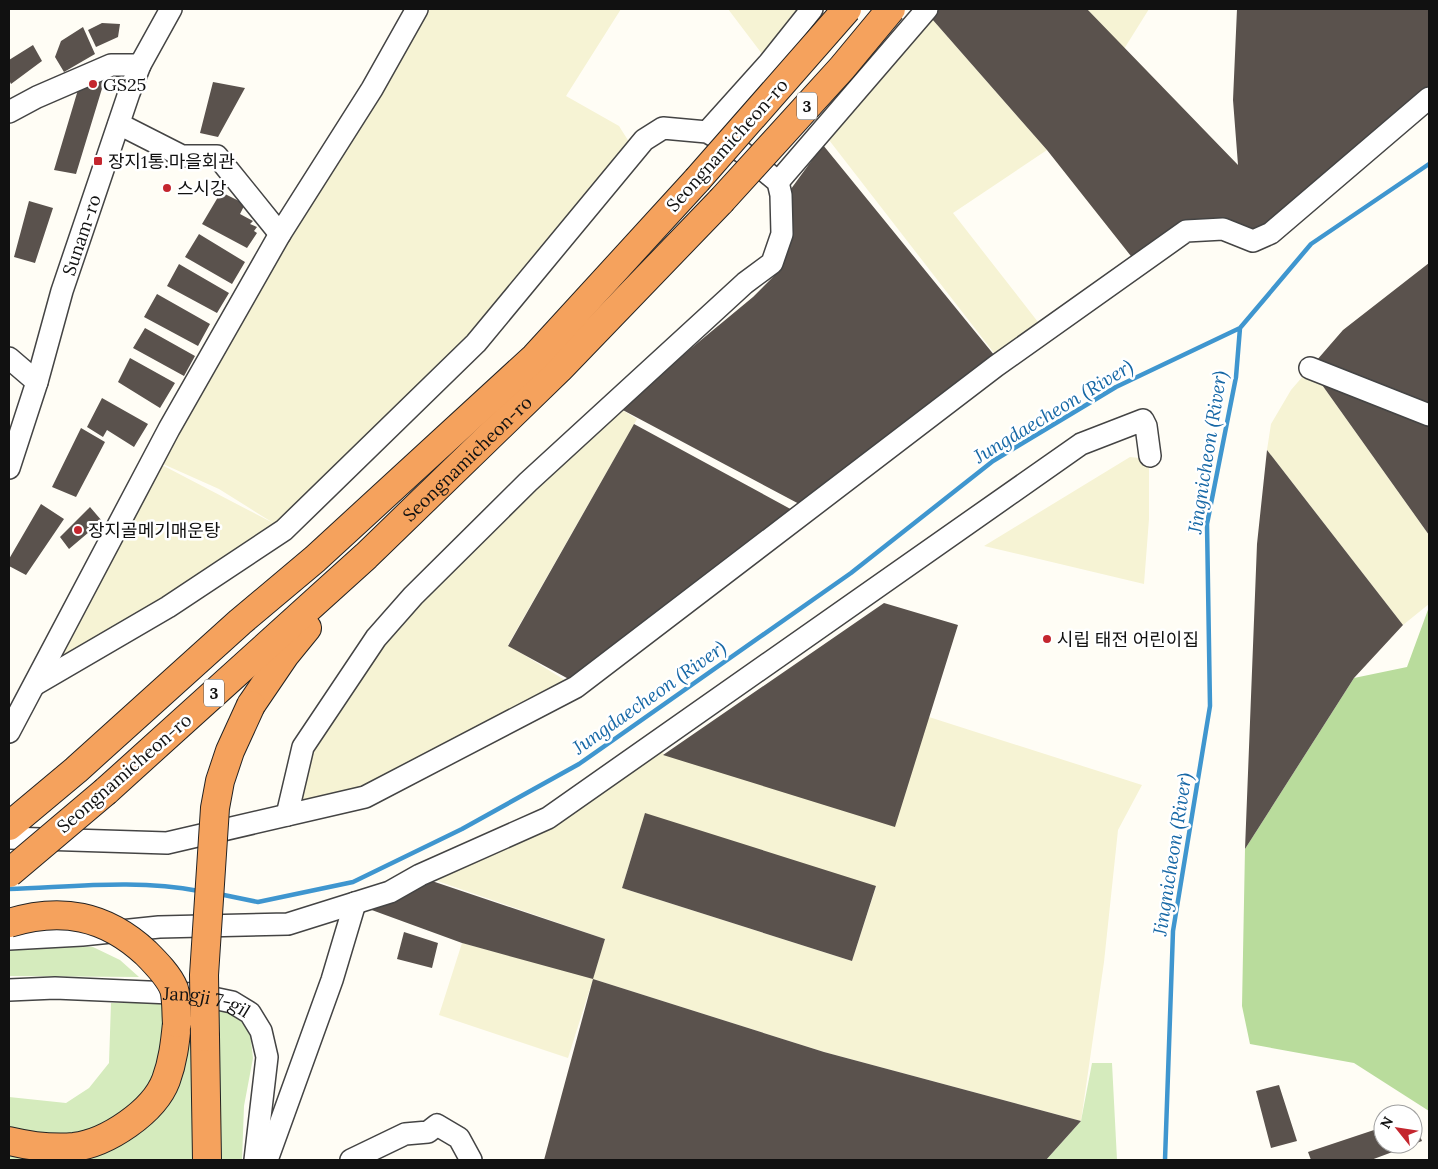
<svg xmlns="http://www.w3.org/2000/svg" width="1438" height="1169" font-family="Lora,'Noto Sans KR',serif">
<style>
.farmland{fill:#f6f3d4;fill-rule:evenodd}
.green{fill:#d5ebbd}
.forest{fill:#b9dc9c}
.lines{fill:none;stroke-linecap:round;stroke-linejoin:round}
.stream{stroke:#3f96cf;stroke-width:4.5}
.building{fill:#5a524d}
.minor-casing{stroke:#444;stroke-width:24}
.highway-casing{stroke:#222;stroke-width:30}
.minor{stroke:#fff;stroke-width:21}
.highway{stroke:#f5a25d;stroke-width:28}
.highway-bridge-casing{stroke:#222;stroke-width:30;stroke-linecap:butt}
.highway-bridge{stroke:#f5a25d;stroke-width:28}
.poi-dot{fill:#c4262e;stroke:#fff;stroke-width:2}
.labels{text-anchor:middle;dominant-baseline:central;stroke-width:5;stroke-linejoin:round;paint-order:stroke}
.shield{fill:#fff;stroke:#585858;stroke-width:1}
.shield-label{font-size:16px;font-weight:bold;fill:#111}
.poi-label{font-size:18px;fill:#111;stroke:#fff;text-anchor:start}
.street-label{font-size:18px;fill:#111;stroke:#fff}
.water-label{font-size:19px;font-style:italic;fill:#1768a6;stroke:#fff}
</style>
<rect width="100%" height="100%" fill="#fffdf5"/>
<path class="farmland" d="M417,9H621L566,96L619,126L631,145L568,232L313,502L36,684ZM163,464L219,489L275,524L162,465Z
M728,9H812L769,63Z
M1087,9H1149L1124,49Z
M925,11L1047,150L953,213L1045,331L1001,362L822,131Z
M1310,368L1429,535V604L1403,625L1267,450L1271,424L1291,390Z
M619,408L637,419L508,645L576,687L365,797L287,815L303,747L376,638Z
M1130,457L1149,459V519L1144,584L984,546Z
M929,717L1142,785L1118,830L1104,962L1081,1121L824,1052L593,979L568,1058L439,1015L462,943L593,978L605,939L420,875L548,818L659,743L664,755ZM645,814L876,887L852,961L622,888Z"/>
<path class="green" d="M29,943L93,947L120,960L139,977L9,976V950Z
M187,999L198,1001L199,1160H9V1152L140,1122Z
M164,1002L167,1031L154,1084L124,1117L57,1143L9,1136V1097L66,1103L89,1088L109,1063L111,1003Z
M218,1004L240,1016L250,1033L253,1058L244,1106L242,1160H214Z
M1092,1063H1112L1117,1160H1046L1081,1121Z"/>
<path class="forest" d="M1429,607V1111L1354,1063L1250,1044L1242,1006L1245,849L1354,678L1407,667Z"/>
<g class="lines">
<path class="stream" d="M9,889C72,887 137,879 199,891
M219,894L258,902L353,882L462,829L579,764L851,573L993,461L1116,387L1240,328
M1165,1160L1173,931L1210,706L1207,524L1236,377L1240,328L1311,244L1429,164"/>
</g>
<path class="building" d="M927,9H1087L1238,165L1233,100L1237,9H1429V86L1253,240L1186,231L1138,265L1047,150L925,11Z
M102,23L120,24L118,37L96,47L88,30Z
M83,27L95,54L64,72L55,57L61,41Z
M33,45L42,61L11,84L9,80V60Z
M104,82L76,174L54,170L80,83Z
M213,82L245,88L218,137L200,133Z
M823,145L999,361L803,506L619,408L753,297L780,270L791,234L788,193Z
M221,192L245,204L240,214L253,221L250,224L257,227L254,231L257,233L247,248L202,224Z
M29,201L53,208L35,263L14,257Z
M199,234L245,262L232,284L185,257Z
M1429,263V535L1310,368L1343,330Z
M179,264L229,293L217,313L167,286Z
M157,294L210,324L198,346L144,317Z
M145,328L195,356L184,376L133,348Z
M130,358L175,383L160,408L118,382Z
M102,398L148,424L134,447L107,430L103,437L87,427Z
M634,424L796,512L576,683L508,646Z
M81,428L105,442L76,497L52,487Z
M1267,450L1403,625L1354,678L1245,849L1257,544Z
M41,504L64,519L26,575L9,566V559Z
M90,507L102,521L69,549L60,537Z
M884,603L958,625L895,827L663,755Z
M645,813L876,886L852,961L622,888Z
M423,878L605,939L593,979L462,943L358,905Z
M404,932L438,943L432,968L397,959Z
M593,979L824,1052L1081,1121L1046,1160H544Z
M1279,1085L1297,1141L1271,1148L1256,1091Z
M1413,1119L1422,1141L1371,1160H1311L1308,1152L1383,1127V1144H1413Z"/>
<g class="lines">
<g class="minor-casing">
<g id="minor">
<path d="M9,112L37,97L111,65H140"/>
<path d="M119,124L182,156H217L280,234"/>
<path d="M707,132L769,63L812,9"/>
<path d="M778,182L927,9"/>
<path d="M9,358L37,382"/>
<path d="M1310,368L1429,415"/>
<path id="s1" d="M9,468L37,382L62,291L129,93L140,65L171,9"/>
<path d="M36,684L168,607L284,530L476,343L644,140L663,128L707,132L742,152L778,182L781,195L782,234L772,263L745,283L528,482L413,596L376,638L303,747L287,815"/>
<path d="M9,732L169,429L280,234L372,89L417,9"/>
<path d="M9,838L167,843L365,797L576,687L996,366L1186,231L1223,229L1253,241L1271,233L1429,98"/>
<path d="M9,939L82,935L159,927L288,924L390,892L420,875L548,818L1081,444L1143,420L1146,426L1150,456"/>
<path id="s2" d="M9,990L55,988L194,994L232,1002L250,1013L261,1031L267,1057L255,1160"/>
<path d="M267,1160L332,980L355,903"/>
<path d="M351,1160L405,1134L428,1132L437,1125L459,1138L471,1160"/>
</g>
</g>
<g class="highway-casing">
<g id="highway">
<path d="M251,705L285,655L307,628"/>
<path id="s3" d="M106,791L366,556L559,369L721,201"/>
<path d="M9,826L76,770L240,622L315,559L535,357L697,180"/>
<path d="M205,1037L207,1160"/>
<path d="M9,1141C30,1146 52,1149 74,1147C107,1143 154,1112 166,1080C173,1061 175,1043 177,1023"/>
</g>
</g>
<use href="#minor" class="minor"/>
<use href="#highway" class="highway"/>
<g class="highway-bridge-casing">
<path id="highway-bridge" d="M697,180L847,9
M721,201L842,68L891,9
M9,873L106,791
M9,923C61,907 105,915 146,953C155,962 169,976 174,989C177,999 176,1013 177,1023
M205,1037L204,975L215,808L220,781L230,751L251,705"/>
</g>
<use href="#highway-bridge" class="highway-bridge"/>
</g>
<g class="poi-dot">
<circle cx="93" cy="84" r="5"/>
<rect x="93" y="156" width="10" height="10" rx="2.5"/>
<circle cx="167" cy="188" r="5"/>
<circle cx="78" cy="530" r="5"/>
<circle cx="1047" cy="639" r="5"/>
</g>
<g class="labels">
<g class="shield">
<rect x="797" y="92.5" width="20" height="27" rx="4"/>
<rect x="204" y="679.5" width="20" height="27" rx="4"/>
</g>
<g class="shield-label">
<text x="807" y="106">3</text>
<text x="214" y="693">3</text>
</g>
<g class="poi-label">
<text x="103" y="84">GS25</text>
<text x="108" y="161">장지1통.마을회관</text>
<text x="177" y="188">스시강</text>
<text x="88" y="530">장지골메기매운탕</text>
<text x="1057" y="639">시립 태전 어린이집</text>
</g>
<g class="street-label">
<text transform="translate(727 145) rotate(-48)">Seongnamicheon-ro</text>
<text stroke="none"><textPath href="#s1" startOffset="244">Sunam-ro</textPath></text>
<text stroke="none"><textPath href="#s3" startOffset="491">Seongnamicheon-ro</textPath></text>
<text transform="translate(124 773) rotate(-41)">Seongnamicheon-ro</text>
<text stroke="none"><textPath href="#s2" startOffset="199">Jangji 7-gil</textPath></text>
</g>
<g class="water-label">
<text transform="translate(1053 411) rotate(-31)">Jungdaecheon (River)</text>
<text transform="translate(1207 452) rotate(-81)">Jingnicheon (River)</text>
<text transform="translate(649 697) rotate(-35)">Jungdaecheon (River)</text>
<text transform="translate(1172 854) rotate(-81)">Jingnicheon (River)</text>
</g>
</g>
<rect width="1438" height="1169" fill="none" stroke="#111111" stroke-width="20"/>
<g transform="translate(1398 1129) rotate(300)"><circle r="24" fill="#ffffff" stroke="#a0a0a0"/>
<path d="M0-4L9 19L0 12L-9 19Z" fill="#c4262e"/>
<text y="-8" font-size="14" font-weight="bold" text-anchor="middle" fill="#111111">N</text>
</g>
</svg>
